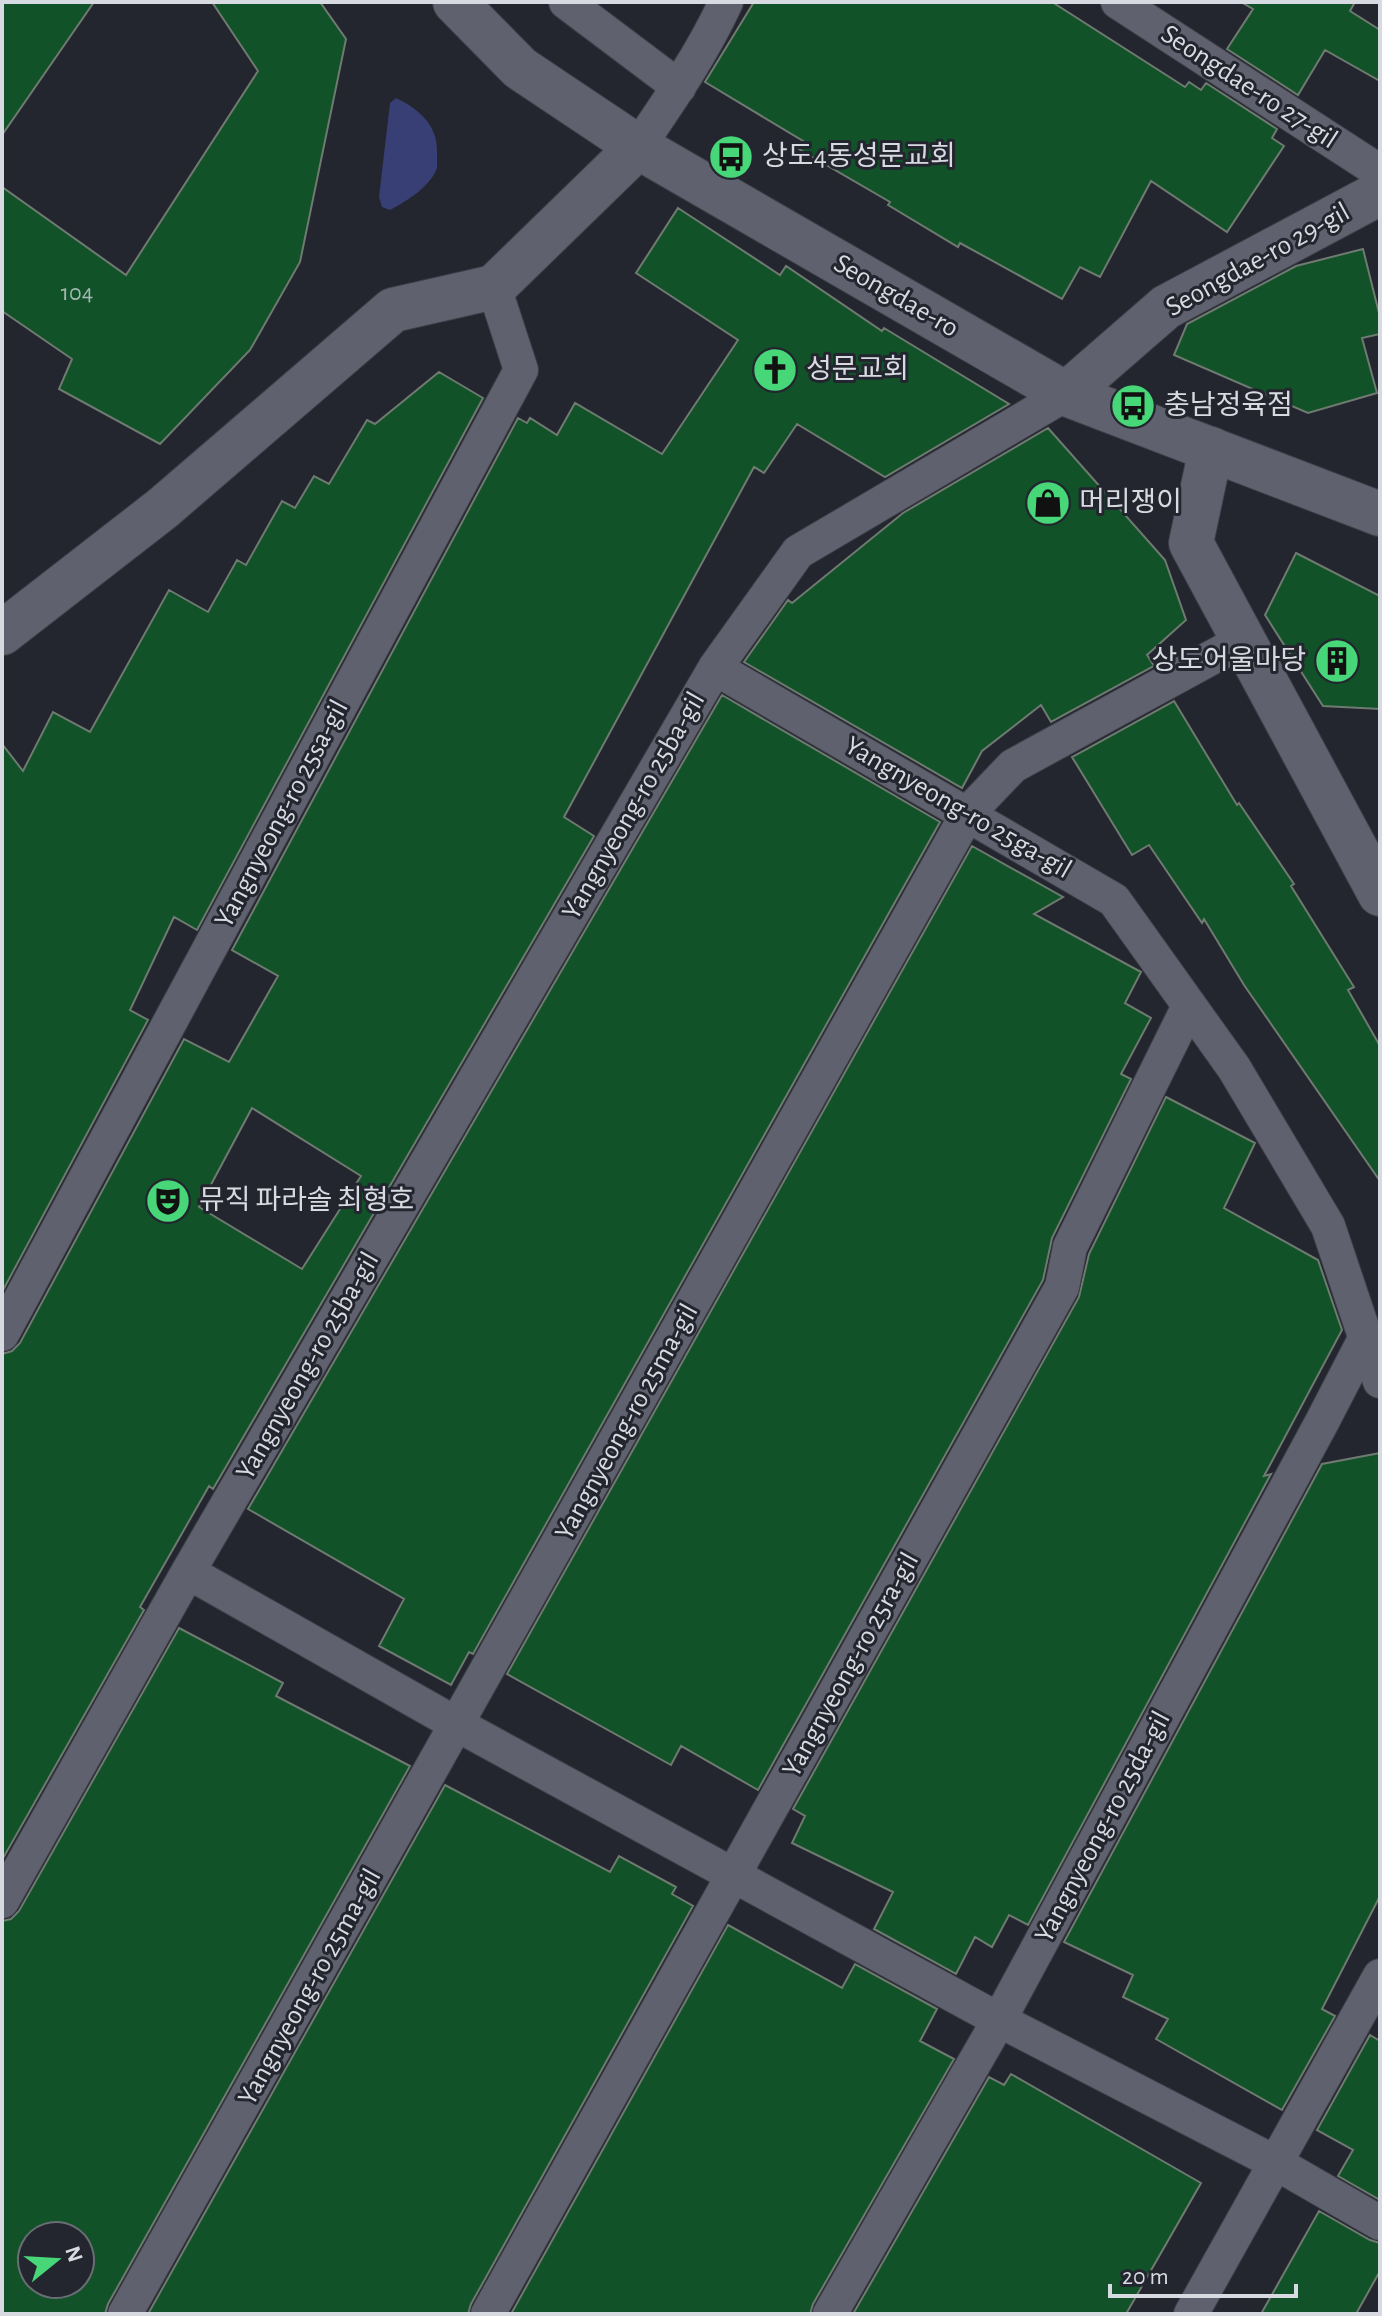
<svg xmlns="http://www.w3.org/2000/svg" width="1382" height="2316" font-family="'Alegreya Sans','Noto Sans KR',sans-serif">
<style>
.green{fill:#373f74}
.building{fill:#115229;stroke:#6f7a71;stroke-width:2;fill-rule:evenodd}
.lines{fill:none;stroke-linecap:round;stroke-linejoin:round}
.service-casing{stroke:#3d3f47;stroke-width:36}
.minor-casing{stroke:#3d3f47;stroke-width:46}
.tertiary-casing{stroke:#3d3f47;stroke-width:46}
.service{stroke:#5f626e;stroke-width:34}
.minor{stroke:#5f626e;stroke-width:44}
.tertiary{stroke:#5f626e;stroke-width:44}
.labels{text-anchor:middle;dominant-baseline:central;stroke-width:6;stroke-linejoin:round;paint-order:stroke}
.number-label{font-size:24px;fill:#a6b8b3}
.street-label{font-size:28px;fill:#d8dae1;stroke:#23252f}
.poi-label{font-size:28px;fill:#d8dae1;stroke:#23252f;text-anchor:start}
</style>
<rect width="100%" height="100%" fill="#23252f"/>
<path class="green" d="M396,98C421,110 439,127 437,155C437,156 437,167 437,168C430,187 407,201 390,210L382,207L379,197L390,103Z"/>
<path class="building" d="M2,2H94L2,135Z
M212,2H320L346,39L300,262L250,350L160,444L59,389L72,359L2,311V187L126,275L258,71Z
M754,2H1052L1185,87L1189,82L1201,90L1206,83L1277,129L1272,138L1284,146L1227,232L1151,181L1100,277L1080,267L1062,299L960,243L958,247L888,205L890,202L799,149L803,141L705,82Z
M1241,2H1355L1350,11L1380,30V81L1325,50L1298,95L1227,49L1253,9Z
M678,208L780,275L786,266L882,331L884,328L1009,404L885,477L797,424L764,473L754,467L564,817L594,836L213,1489L209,1486L140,1607L144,1610L2,1860V1354L12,1351L20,1343L184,1039L229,1062L278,976L232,950L518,418L527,423L530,418L557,435L575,403L662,454L738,340L636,273ZM252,1108L361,1176L302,1269L199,1207Z
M1363,249L1380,317V334L1362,338L1377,393L1308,413L1174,355L1187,324L1296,266Z
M439,372L483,398L197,930L174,917L130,1010L148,1020L2,1292V744L23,771L53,712L90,732L169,590L208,612L237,560L246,565L282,501L295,508L314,476L329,484L367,420L375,424Z
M1048,428L1165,560L1186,620L1147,655L1154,666L1051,722L1041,705L982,751L962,788L744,662L788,600L792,603L903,513Z
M1296,553L1380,596V709L1323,706L1265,615Z
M722,695L940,822L473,1654L469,1652L451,1685L379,1646L404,1599L248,1509Z
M1174,701L1237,805L1239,803L1294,884L1291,886L1354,987L1348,990L1380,1046V1181L1244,985L1204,919L1202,923L1149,845L1132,855L1072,757Z
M972,846L1063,897L1034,914L1141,972L1125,1003L1151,1018L1121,1074L1131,1079L1052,1238L1043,1280L758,1790L681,1746L671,1765L507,1674Z
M1166,1097L1255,1143L1224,1208L1318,1260L1342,1330L1264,1476L1271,1474L1028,1925L1009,1915L992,1947L975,1937L956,1974L874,1929L893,1892L792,1843L805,1816L793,1809L1079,1297L1089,1254Z
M1380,1453V1896L1322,2009L1335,2016L1282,2110L1156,2039L1168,2019L1123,1997L1133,1975L1064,1942L1322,1464Z
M179,1628L283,1683L276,1696L410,1766L108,2304L105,2314H2V1921L11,1919L19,1911ZM32,2236H80V2284H32Z
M445,1785L610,1872L619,1856L676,1887L672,1894L693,1906L471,2304L468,2314H148Z
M728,1925L842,1988L855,1964L937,2009L920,2041L954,2059L813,2304L810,2314H511Z
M1370,2035L1380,2041V2200L1338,2176L1353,2150L1317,2130Z
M1011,2074L1201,2183L1126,2314H853L989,2077L1004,2085Z
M1319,2211L1370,2240L1380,2243V2271L1356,2314H1261Z"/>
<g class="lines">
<g class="service-casing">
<path id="service" d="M566,2L679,87
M1118,2L1380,172
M638,147C670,100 702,54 726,2
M1066,394L798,552L715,668L1114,900L1234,1068L1328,1226L1380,1381
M2,1334L521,370L494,287
M188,1572L458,1725L999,2020L1276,2163L1380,2223
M2,1901L188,1572L715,668
M125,2314L968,813L1013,766L1242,641
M488,2314L1062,1287L1070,1247L1189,1006
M830,2314L999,2020L1322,1422L1367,1335
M1191,2314L1380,1976"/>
</g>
<g class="minor-casing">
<path id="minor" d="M1066,394L1166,307L1380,193
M1211,449L1191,543L1380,894
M2,633L163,508L393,310L494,287L638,147"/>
</g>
<g class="tertiary-casing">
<path id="tertiary" d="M455,2L520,68L638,147L1066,394L1380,514"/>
</g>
<use href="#service" class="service"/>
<use href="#minor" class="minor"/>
<use href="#tertiary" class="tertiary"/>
</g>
<defs>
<g id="bus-disc" transform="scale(2.3)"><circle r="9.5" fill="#48d778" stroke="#23252f"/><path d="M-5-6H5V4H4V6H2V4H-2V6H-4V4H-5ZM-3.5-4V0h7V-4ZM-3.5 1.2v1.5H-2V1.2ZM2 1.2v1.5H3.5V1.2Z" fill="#111"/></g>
<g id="church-disc" transform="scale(2.3)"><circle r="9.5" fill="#48d778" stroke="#23252f"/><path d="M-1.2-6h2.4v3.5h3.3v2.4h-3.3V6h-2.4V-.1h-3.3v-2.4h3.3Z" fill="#111"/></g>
<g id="shop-disc" transform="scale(2.3)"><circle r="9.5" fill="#48d778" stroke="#23252f"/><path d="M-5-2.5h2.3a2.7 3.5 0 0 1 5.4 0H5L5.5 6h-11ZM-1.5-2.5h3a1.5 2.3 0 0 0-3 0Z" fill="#111"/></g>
<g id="building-disc" transform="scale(2.3)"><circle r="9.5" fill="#48d778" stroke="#23252f"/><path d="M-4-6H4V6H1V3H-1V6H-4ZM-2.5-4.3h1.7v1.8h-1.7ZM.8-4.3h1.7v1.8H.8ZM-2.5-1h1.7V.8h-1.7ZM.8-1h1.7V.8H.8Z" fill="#111"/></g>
<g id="theatre-disc" transform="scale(2.3)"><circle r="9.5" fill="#48d778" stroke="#23252f"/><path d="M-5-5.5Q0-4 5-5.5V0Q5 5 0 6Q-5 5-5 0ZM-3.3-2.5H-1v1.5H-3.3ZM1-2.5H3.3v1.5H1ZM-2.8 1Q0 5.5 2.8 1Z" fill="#111"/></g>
</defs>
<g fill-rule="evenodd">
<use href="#bus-disc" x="731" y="157"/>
<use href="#church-disc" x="775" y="370"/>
<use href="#bus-disc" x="1133" y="406"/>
<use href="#shop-disc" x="1048" y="503"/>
<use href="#building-disc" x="1337" y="661"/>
<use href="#theatre-disc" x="168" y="1201"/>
</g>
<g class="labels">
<g class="number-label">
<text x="77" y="293">104</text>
</g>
<g class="street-label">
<text transform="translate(1249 87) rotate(33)">Seongdae-ro 27-gil</text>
<text transform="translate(1258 260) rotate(-29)">Seongdae-ro 29-gil</text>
<text transform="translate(896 296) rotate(30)">Seongdae-ro</text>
<text transform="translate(634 806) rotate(-60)">Yangnyeong-ro 25ba-gil</text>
<text transform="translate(958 808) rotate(30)">Yangnyeong-ro 25ga-gil</text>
<text transform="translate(282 814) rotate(-62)">Yangnyeong-ro 25sa-gil</text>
<text transform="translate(308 1366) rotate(-60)">Yangnyeong-ro 25ba-gil</text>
<text transform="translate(627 1422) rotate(-61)">Yangnyeong-ro 25ma-gil</text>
<text transform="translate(851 1665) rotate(-61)">Yangnyeong-ro 25ra-gil</text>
<text transform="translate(1103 1827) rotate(-62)">Yangnyeong-ro 25da-gil</text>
<text transform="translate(310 1987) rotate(-61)">Yangnyeong-ro 25ma-gil</text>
</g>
<g class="poi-label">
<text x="762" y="157">상도4동성문교회</text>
<text x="806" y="370">성문교회</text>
<text x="1164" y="406">충남정육점</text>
<text x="1079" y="503">머리쟁이</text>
<text x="1306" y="661" text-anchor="end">상도어울마당</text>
<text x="199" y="1201">뮤직 파라솔 최형호</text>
</g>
</g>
<rect width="1382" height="2316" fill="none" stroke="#d8dae1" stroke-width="8"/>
<g transform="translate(56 2260) rotate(72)"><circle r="38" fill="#23252f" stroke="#6b6d76" stroke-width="2"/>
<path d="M0-6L14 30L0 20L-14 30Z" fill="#48d778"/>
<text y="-12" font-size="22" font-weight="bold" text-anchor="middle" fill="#d8dae1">N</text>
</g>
<path d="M1110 2284v12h186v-12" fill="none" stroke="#d8dae1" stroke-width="4"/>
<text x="1122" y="2284" font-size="24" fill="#d8dae1" stroke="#23252f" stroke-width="6" paint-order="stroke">20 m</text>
</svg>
